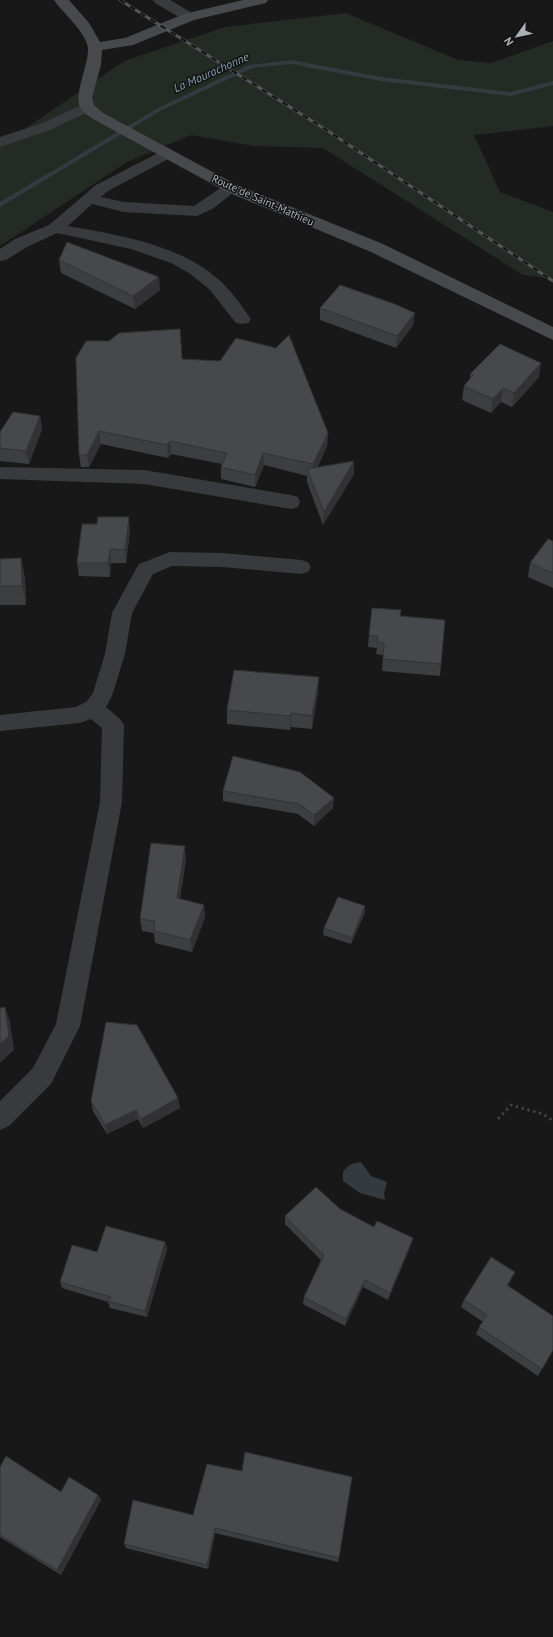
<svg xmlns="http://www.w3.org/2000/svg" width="553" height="1637" font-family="'PT Sans',sans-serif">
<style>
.green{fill:#242b25}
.water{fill:#333b41}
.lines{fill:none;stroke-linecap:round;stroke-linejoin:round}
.stream{fill:#333b41;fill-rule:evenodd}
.path{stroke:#3f4145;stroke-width:3;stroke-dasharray:2.5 3.5;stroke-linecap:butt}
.street{fill:#393a3e;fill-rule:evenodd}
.secondary{fill:#47494d;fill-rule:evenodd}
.rail-casing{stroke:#525458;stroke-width:3}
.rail{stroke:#131314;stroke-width:2;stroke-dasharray:6;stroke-linecap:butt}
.wall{fill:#3d3e40}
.shaded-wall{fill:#323234}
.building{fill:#47484b;stroke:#323234}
.labels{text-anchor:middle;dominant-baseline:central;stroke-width:3;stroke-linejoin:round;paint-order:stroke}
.far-street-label{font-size:11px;fill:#abb0b7;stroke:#131314}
.far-water-label{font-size:12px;font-style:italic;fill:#879fae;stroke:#131314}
</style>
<rect width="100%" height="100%" fill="#181819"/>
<path class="green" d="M346,13L458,60L491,63L553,41V126L474,135L500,192L553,212V279L523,275L323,148L254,146L191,135L127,162L0,246V146L124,61L225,27Z"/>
<path class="water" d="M361,1162L371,1176L387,1182L384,1194L385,1200L360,1193L343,1181V1172C348,1165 352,1163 361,1162Z"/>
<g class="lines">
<path class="stream" d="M291,60L381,77L511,92L553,81V85L511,96L381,81L291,64L252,68L162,110L0,207V202L158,108L249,65Z"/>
<path class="path" d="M498,1119L511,1105L543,1114L553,1121"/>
<path class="street" d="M153,0H170L194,14L196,17L194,20L189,21L184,20L155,3Z
M87,103L92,104L94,107L92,110L50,130L0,147V137L40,124Z
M167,149L172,151L175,154L172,157L108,191L101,197L124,202L194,206L225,185L231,183L237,185L239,188L214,208L197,216L124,212L92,204L68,226C118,235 178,244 218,279C231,290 241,305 251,319L248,323L242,324L236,323L209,289L189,273L171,263L131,249L57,233L27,247L6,260L0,261V249L15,239L49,225L96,185L162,151Z
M0,467L144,470L291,495L298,497L300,502L298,507L291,509L144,484L0,479Z
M170,552L222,553L301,560L308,562L311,567L308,572L301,574L222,567L172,566L153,574L132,613L125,654L112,696L106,707L120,719L124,725L122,802L80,1026L51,1084L9,1126L0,1130V1101L33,1068L56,1024L100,802L102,728L91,719L80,723L0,731V715L76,707L86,702L93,693L105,654L112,613L136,569L139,564Z"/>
<path class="secondary" d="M54,0H69L89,23L100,42L125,38L184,14L243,0H268L266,3L194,20L133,45L102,50L101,65L92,98L94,105L103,113L237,185L383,244L553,327V340L371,252L225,191L93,119C89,116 84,113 81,109C72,97 89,65 88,48C86,32 63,13 54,0Z"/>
<g class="rail-casing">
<path id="rail" d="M120,0L328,131L553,281"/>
</g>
<use href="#rail" class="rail"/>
</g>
<path class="wall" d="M59,260L160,290L135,309L61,273Z
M320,308L413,325L396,348L320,320Z
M76,358L182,359L328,433L327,446L317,468L354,474L323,525L307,482V476L264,465L255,487L221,479V467L222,464L171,454L168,458L101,444L89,467H81L79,455Z
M470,374L539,377L512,407L501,402L491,413L462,400L464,386L470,379Z
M40,416L42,429L29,464L0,461V432Z
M97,524L130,531L126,563H111L110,577L79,576L77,563Z
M553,541V588L528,577L530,563Z
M0,559L25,577L26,605H0Z
M400,616L441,664L440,676L382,671L383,655L376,654L377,648L368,647L369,635Z
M318,691L312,729L291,727L290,730L227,724V710Z
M223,791L333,808L314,826L298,814L223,801Z
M186,859L180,899L204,905L205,917L192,952L155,943L154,933L142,931L140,919Z
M365,912L351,944L323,935L324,928Z
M178,1098L180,1108L143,1128L138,1119L107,1134L93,1111L91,1101Z
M340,1209L374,1227L413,1238L411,1245L388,1300L363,1287L345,1326L303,1304L304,1297L321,1260L285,1224V1216Z
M165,1242L167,1249L147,1317L110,1308L108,1302L62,1288L60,1282L97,1252Z
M515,1272L508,1286L553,1350L538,1376L476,1334L479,1327L483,1322L461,1307L464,1300Z
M0,1467L61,1492L98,1495L101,1500L61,1575L0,1537Z
M133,1500L339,1558L338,1562L215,1533L208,1569L126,1548L124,1544Z"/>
<path class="shaded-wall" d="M159,277L160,290L135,309L133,296Z
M415,313L413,325L396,348L397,336Z
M541,363L539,377L512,407L514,393Z
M503,388L501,402L491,413L493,399Z
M40,416L42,429L29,464L26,451Z
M99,431L101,444L89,467L87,455Z
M328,433L327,446L313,477V464Z
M170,441L171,454L168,458L167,445Z
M263,453L264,465L255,487V475Z
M354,461V474L323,525L324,512Z
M129,517L130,531L126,563L125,550Z
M110,549L111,563L110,577L108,563Z
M21,558L25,577L26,605L22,586Z
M319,677L318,691L312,729V716Z
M291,713V727L290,730V716Z
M334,798L333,808L314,826V815Z
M185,846L186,859L178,910L177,898Z
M204,905L205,917L192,952L190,940Z
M365,906V912L351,944L352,938Z
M5,1007L10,1022L14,1050L0,1063V1044Z
M178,1098L180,1108L143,1128L141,1119Z
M136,1110L138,1119L107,1134L105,1125Z
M413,1238L411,1245L388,1300L390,1293Z
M165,1242L167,1249L147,1317L145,1311Z
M515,1272L511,1280L504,1293L507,1285Z
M365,1280L363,1287L345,1326L346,1319Z
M98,1495L101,1500L61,1575L57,1570Z
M215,1528V1533L208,1569L207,1565Z"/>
<path class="building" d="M67,242L159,277L133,296L59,260Z
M340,285L392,303L415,313L397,336L320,308Z
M180,329L182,359L220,361L236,338L276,348L289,335L328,433L313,464L263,453L255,475L221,467L227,453L170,441L167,445L99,431L87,455H79L76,358L86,341H109L119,333Z
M500,344L541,363L514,393L503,388L493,399L464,386L473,375L470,374Z
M13,412L40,416L26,451L0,448V432Z
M354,461L324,512L307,469Z
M98,517H129L125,550L110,549L108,563H77L82,524H97Z
M548,539L553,541V573L530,563Z
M21,558L22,586H0V559Z
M372,608L401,610L400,616L445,620L441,664L383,659L384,643L377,642L378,636L369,635Z
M234,670L319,677L312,716L291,713L290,716L227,710Z
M233,756L300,772L334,798L314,815L299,804L223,791Z
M151,843L185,846L177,898L204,905L190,940L154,931L155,921L140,919Z
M338,897L365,906L352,938L324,928Z
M5,1007L9,1036L0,1044V1008Z
M106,1022L137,1025L178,1098L141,1119L136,1110L105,1125L91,1101Z
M316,1187L340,1209L374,1227L377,1221L413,1238L390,1293L365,1280L346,1319L304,1297L324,1255L285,1216Z
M106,1226L165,1242L145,1311L108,1301L111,1297L60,1282L72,1245L97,1252Z
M491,1257L515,1272L507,1285L553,1316V1350L542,1369L479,1327L487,1315L464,1300Z
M245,1452L352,1477L339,1558L215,1528L207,1565L124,1544L133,1500L193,1515L207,1464L242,1471Z
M6,1456L61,1492L69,1477L98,1495L57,1570L0,1535V1467Z"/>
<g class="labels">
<g class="far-street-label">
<text transform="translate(263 200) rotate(24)">Route de Saint-Mathieu</text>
</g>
<g class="far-water-label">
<text transform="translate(211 72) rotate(-24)">La Mourachonne</text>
</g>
</g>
<g transform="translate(517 36) rotate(237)" stroke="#131314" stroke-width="3" paint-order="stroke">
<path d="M0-3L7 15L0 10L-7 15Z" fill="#abb0b7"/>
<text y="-6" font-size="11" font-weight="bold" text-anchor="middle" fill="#abb0b7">N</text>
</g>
</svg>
